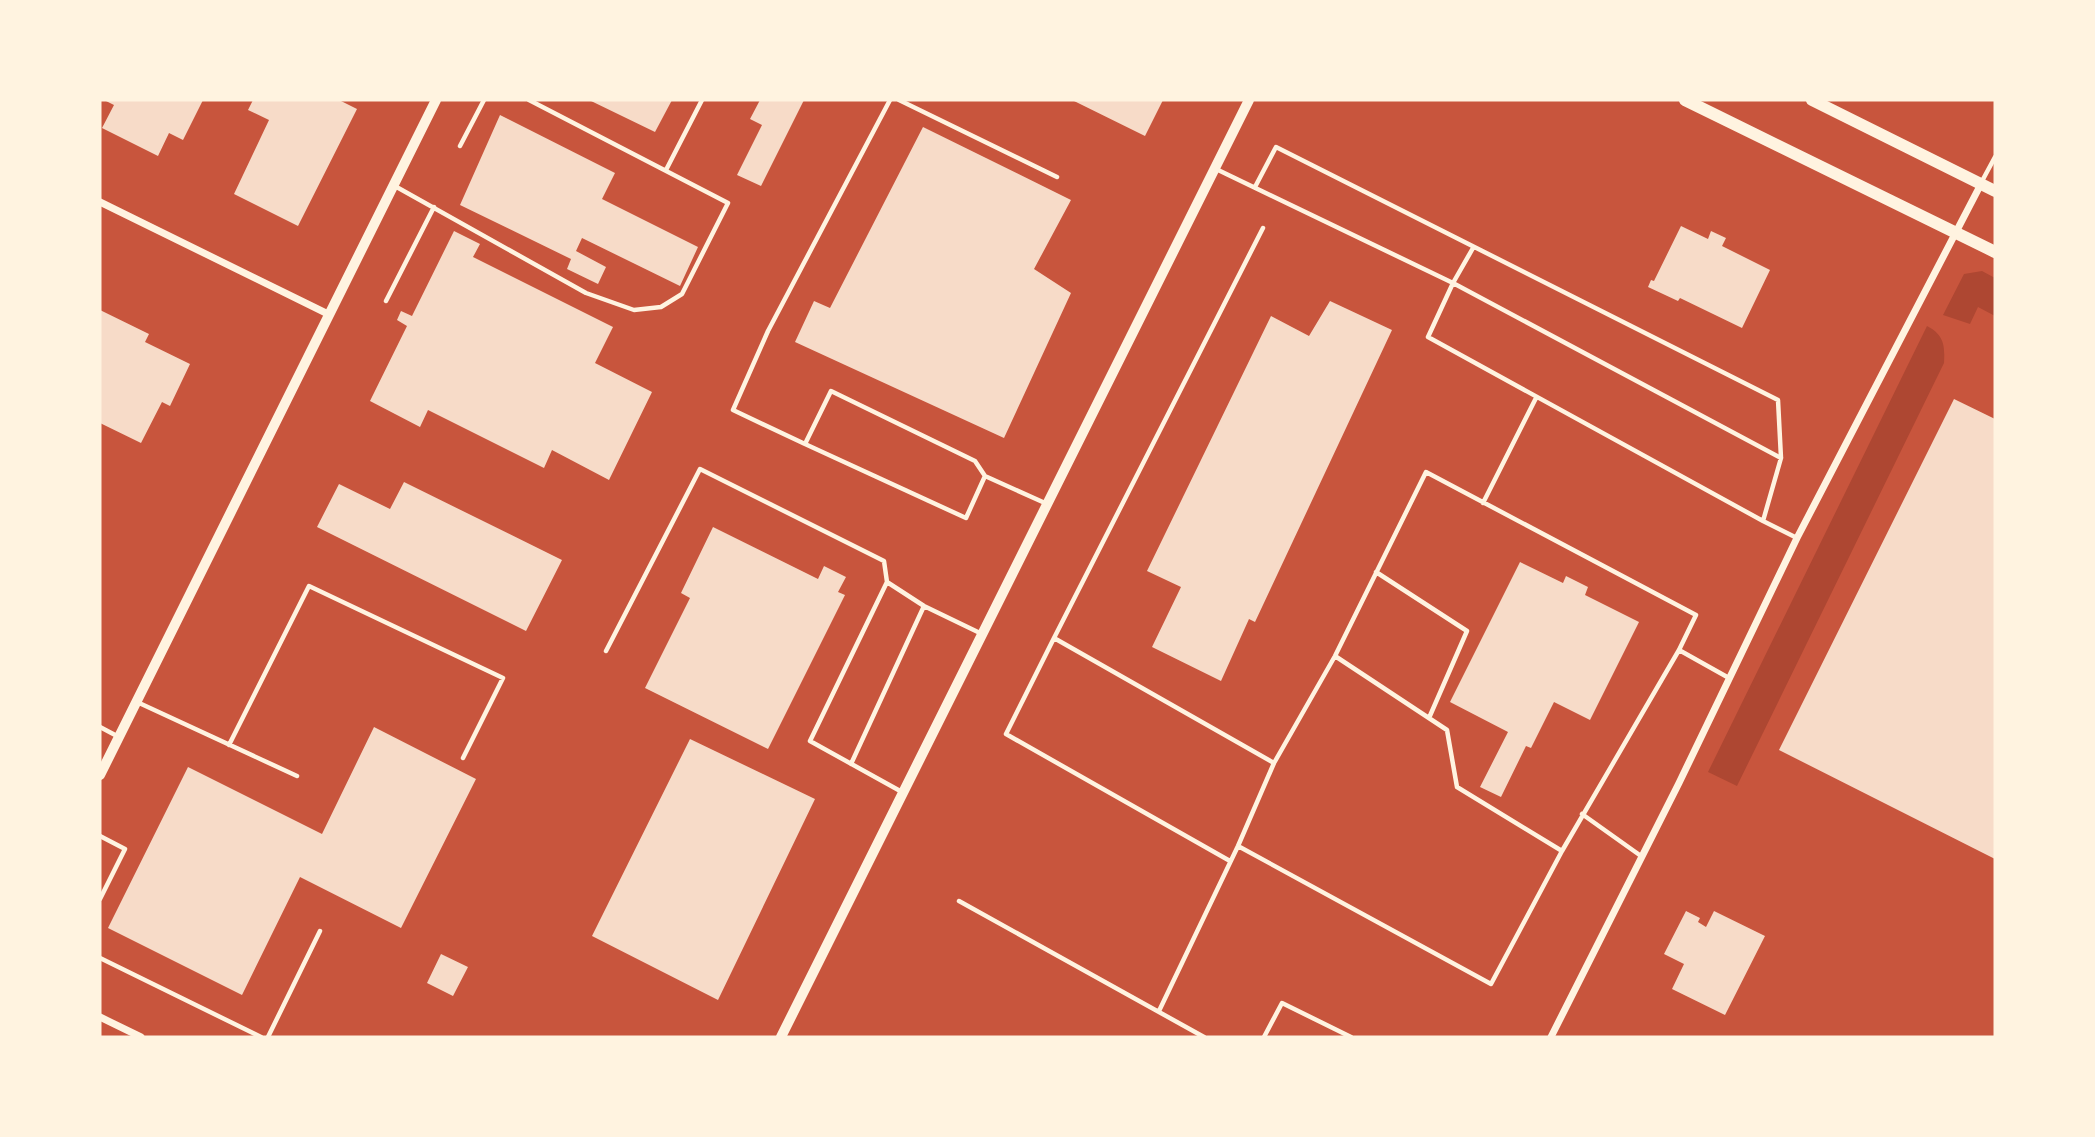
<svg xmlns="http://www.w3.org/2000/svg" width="2095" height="1137" font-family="Helvetica,sans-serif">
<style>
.green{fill:#ae4732}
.building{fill:#f7dbc8}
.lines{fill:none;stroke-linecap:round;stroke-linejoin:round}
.service{stroke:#fff3e0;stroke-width:4.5}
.minor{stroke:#fff3e0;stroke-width:7}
.tertiary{stroke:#fff3e0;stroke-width:10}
.primary{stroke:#fff3e0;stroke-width:12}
</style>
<rect width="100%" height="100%" fill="#c8553d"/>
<path class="green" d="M1982,271L1995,278V316L1978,307L1970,324L1943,315L1964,274Z
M1927,326C1944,335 1945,345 1944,363L1737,786L1708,772Z"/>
<path class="building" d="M104,100H203L183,140L169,133L158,156L102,128L114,105Z
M253,100H339L357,109L298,226L234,194L269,120L248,110Z
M589,100H672L655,132Z
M760,100H804L761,186L737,175L762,125L750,119Z
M1072,100H1163L1145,136Z
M500,115L615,173L602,199L698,247L680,286L582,238L576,251L606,267L598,284L567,269L571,259L460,205Z
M923,127L1071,200L1034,269L1071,293L1004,438L795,342L814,301L830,308Z
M1681,226L1708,239L1711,231L1726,238L1722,246L1770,270L1742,328L1680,298L1678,301L1648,287L1651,280L1654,281Z
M454,231L480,244L473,257L613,327L595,363L652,392L609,480L552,450L544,468L428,410L420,427L370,401L407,326L397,320L401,311L412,316Z
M1330,301L1392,330L1255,622L1249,619L1221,681L1152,647L1181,587L1147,571L1271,316L1309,336Z
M100,310L149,334L145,342L190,364L170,406L162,402L141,443L100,423Z
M1954,399L1995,419V859L1779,750Z
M404,482L562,560L526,631L317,527L339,484L390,509Z
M713,527L818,579L824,566L846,577L838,592L845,595L768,749L645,688L690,598L681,593Z
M1520,562L1563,583L1566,576L1588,587L1585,595L1639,622L1590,720L1554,702L1531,748L1526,746L1501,797L1480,787L1508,732L1450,702Z
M374,727L476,779L401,928L300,877L242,995L108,928L188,767L322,834Z
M690,739L815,799L718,1000L592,936Z
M1686,911L1700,918L1698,922L1706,927L1714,911L1765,936L1725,1015L1672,989L1684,964L1664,954Z
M441,954L468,967L453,996L427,983Z"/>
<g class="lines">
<path class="service" d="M899,100L1057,177
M460,146L484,100
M1216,169L1453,283L1428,337L1763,521L1781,458L1778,400L1276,147L1255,187
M666,170L702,100
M1981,183L1995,157
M393,185L586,293L634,310L661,307L682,294L728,203L529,100
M1263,228L1054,638L1274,763
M1473,248L1453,283L1781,458
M386,301L434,207
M805,444L733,410L768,331L890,100
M985,476L966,518L805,444L831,391L975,461L985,476L1045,503
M1483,503L1536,398
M1763,521L1797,538
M1376,572L1467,631L1429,718
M887,582L810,741L902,792
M1054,638L1006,734L1230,861
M1679,650L1729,678
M606,651L700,469L884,561L887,582L924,606L982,634
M1335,656L1447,730L1457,787L1562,851
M137,702L297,776
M100,727L117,736
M229,745L309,586L503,678L463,758
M851,764L924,606
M1582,814L1641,856
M100,836L125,849L100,899
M959,901L1204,1037
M100,958L261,1037
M1159,1011L1238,846L1274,763L1335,656L1426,472L1696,615L1679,650L1562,851L1491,984L1238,846
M268,1037L320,931
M1264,1037L1282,1003L1351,1037"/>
<path class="minor" d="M100,202L328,314
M100,1017L141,1037
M1551,1037L1679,783L1797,538L1981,184"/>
<path class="tertiary" d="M100,775L436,100
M781,1037L1249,100"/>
<path class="primary" d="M1685,100L1995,252
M1812,100L1995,191"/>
</g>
<rect width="2095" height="1137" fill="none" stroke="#fff3e0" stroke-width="203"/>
</svg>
